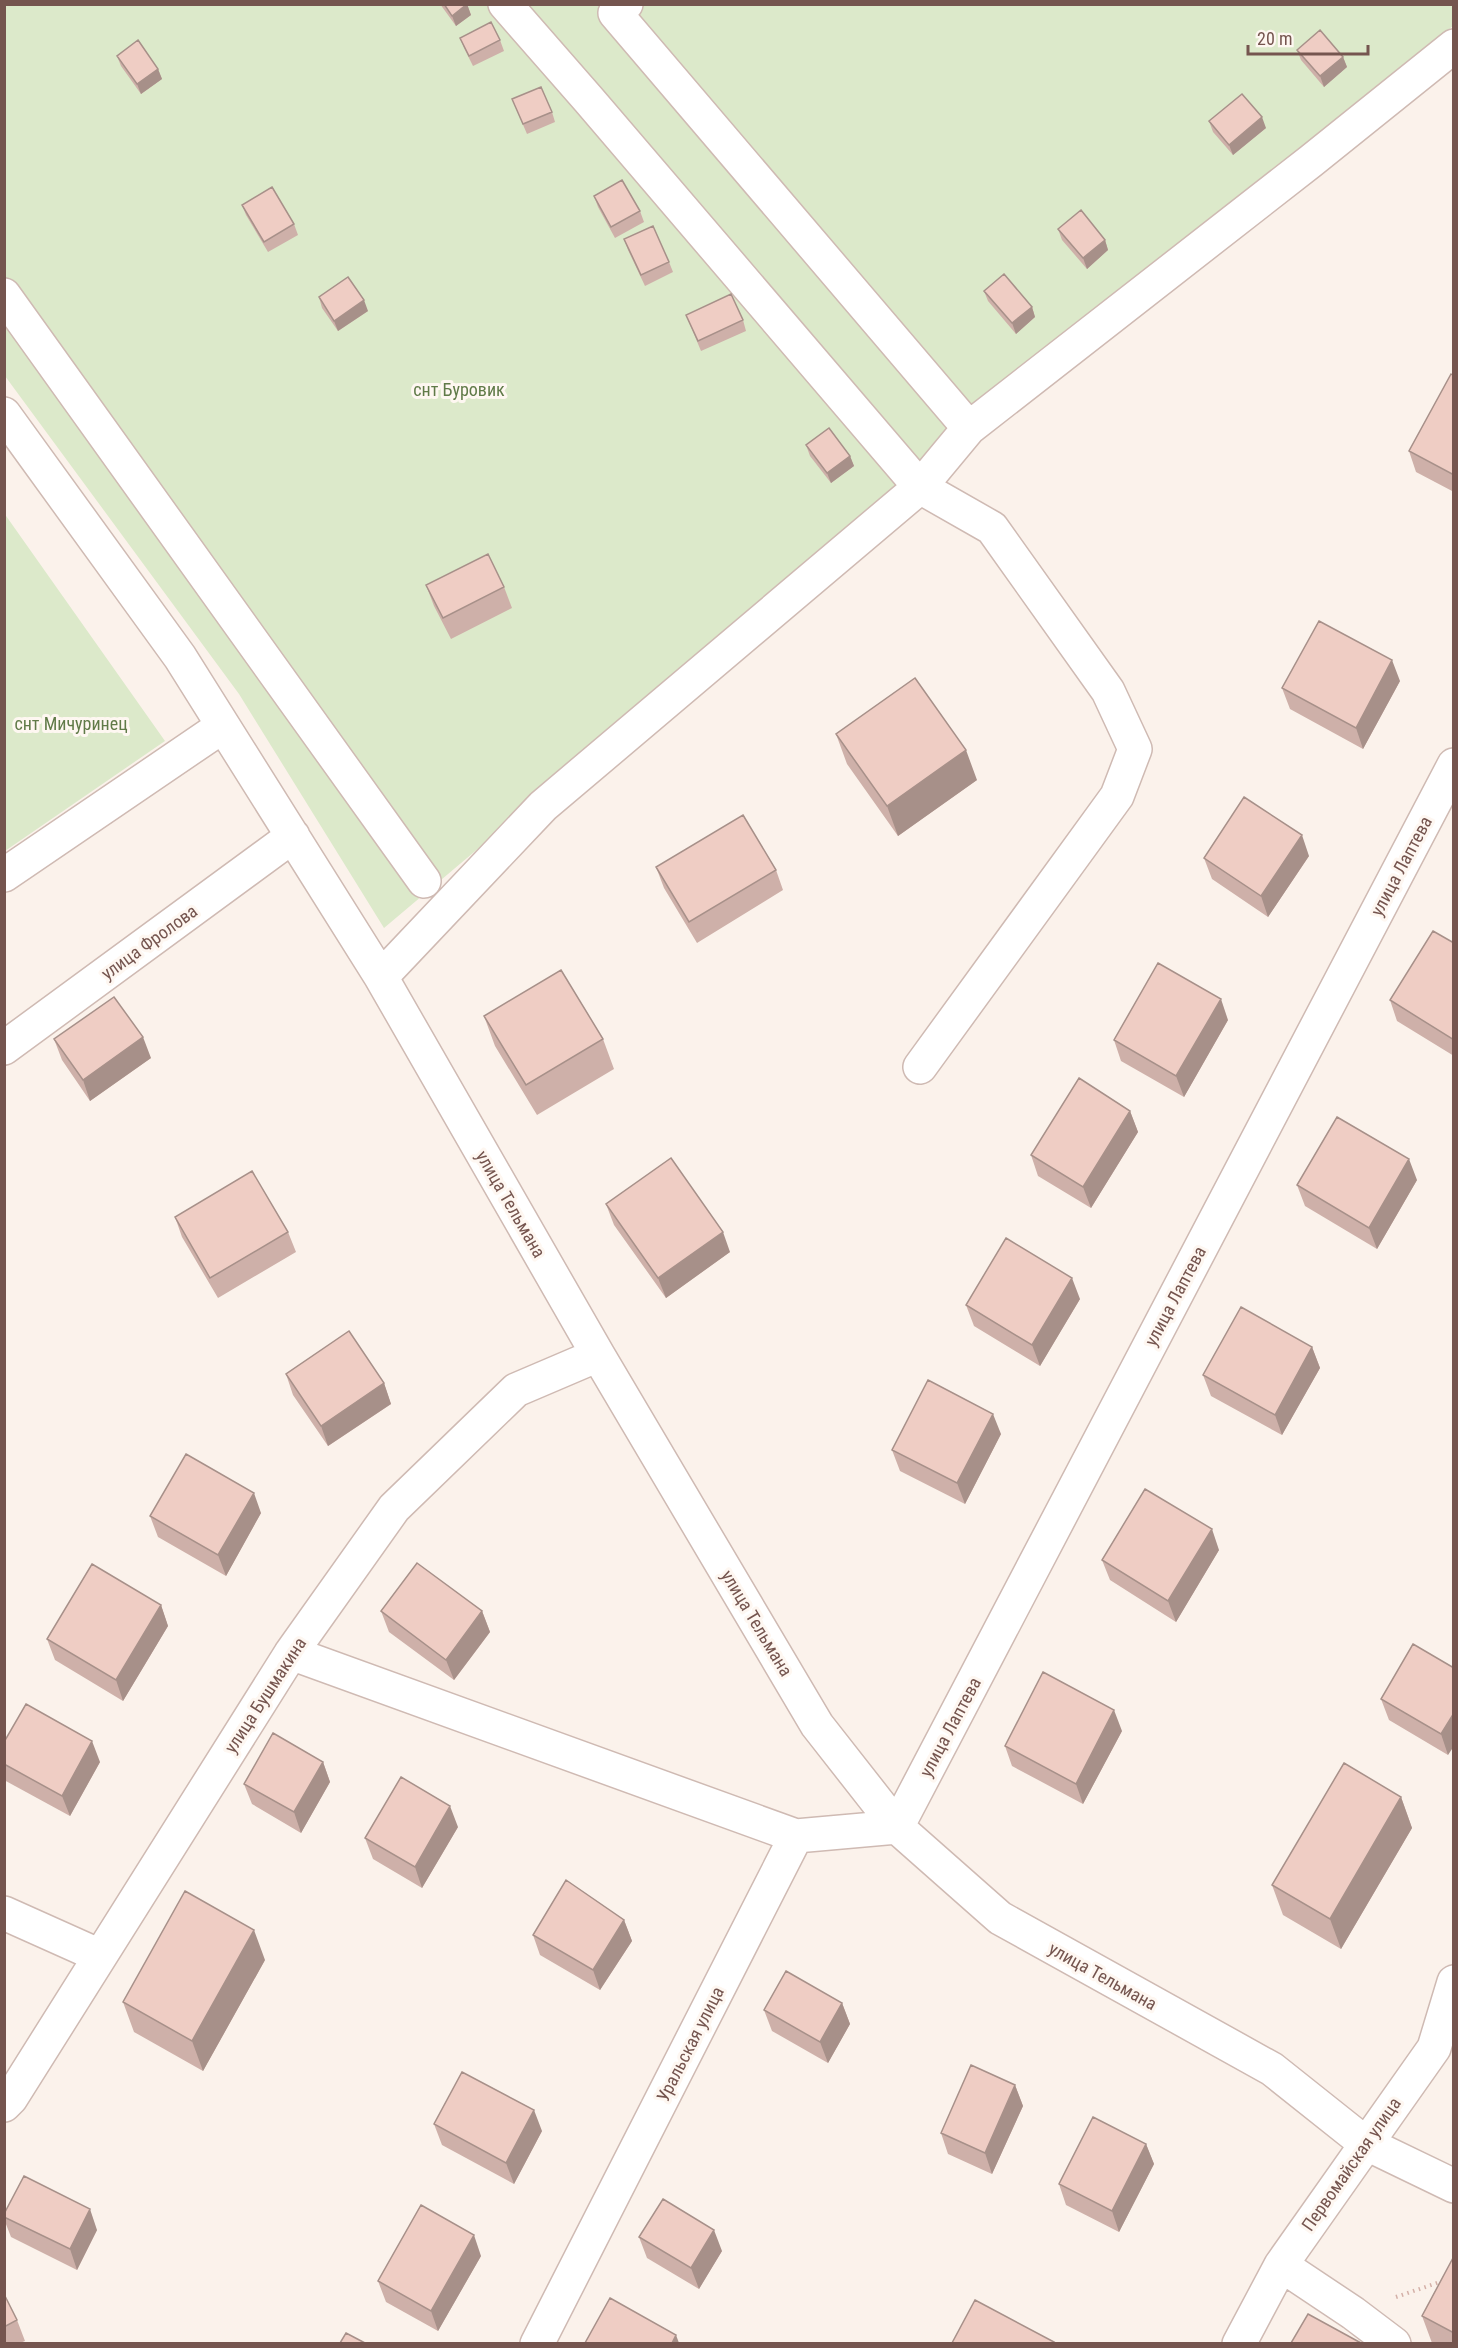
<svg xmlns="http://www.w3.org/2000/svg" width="1458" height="2348" font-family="'Roboto Condensed',sans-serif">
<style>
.green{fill:#dce9ca}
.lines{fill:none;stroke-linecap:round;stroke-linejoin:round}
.minor-casing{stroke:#cfbab3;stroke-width:36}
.path{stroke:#d4b0a7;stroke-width:4;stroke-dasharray:1.5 4.5;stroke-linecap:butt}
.minor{stroke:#fff;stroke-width:33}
.wall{fill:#ceb0a9}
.shaded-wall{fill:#a79089}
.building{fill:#efcdc4;stroke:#a79089;stroke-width:1.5}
.labels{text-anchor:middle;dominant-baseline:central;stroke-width:6;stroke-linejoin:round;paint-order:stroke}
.park-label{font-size:18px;fill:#607a48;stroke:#fef7f1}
.street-label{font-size:18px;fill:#75554f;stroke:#fef7f1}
</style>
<rect width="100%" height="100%" fill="#fbf2eb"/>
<path class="green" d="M1453,4L1454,25L384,928L239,694L5,376L4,5Z
M4,513L165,741L5,851H4Z"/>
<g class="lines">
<g class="minor-casing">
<path id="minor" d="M505,4L589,100L920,487L992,528L1108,691L1135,749L1117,796L920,1067
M4,295L424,881
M4,414L180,657L381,977L598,1355L817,1725L897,1827L1000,1918L1272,2069L1365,2143L1454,2186
M969,428L1311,161L1454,46
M4,875L223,726
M381,977L543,806L920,487L969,428L615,13L626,4
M4,1048L293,836
M291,1653L796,1836
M4,1913L100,1956
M4,2105L11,2098L291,1653L394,1508L516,1390L598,1355
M1281,2265L1353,2313L1394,2344
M537,2344L796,1836L897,1827L1454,765
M1239,2344L1281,2265L1434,2048L1454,1982"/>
</g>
<path class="path" d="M1396,2297L1443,2281"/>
<use href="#minor" class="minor"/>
</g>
<path class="wall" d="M440,4H467L471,15L456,26Z
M460,38L500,40L504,51L473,66L464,48Z
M1297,50L1343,57L1347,67L1324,87L1301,60Z
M117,56L158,69L162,79L141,94L121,66Z
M512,99L552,112L555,122L527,134Z
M1209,121L1266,128L1233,155L1213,132Z
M594,196L640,211L644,222L615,238L598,207Z
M242,205L294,224L298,235L268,252L246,215Z
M1058,229L1105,240L1108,250L1087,269L1062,240Z
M624,239L669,262L673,272L645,286L628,250Z
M984,291L1032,307L1035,317L1016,334L988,301Z
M319,297L368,311L338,331L322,308Z
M686,315L743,320L746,331L701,351Z
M1454,376V492L1416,472L1409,451Z
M806,445L850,456L854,466L831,483L810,456Z
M426,585L504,587L512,608L451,639L434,606Z
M1400,681L1363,749L1290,709L1282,688Z
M836,734L977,780L898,836L847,764Z
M1309,856L1268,917L1212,879L1204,858Z
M656,867L776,870L783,890L697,943L664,888Z
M1454,943V1056L1397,1021L1390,1000Z
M484,1016L603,1039L614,1069L537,1115L495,1046Z
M1228,1020L1184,1097L1121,1061L1114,1040Z
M54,1039L151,1058L90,1101L62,1060Z
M1130,1111L1138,1132L1091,1208L1038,1176L1031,1155Z
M1417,1180L1377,1249L1305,1206L1297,1185Z
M606,1204L730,1252L666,1298L614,1225Z
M175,1217L288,1232L296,1252L218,1298L182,1237Z
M1080,1299L1040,1366L974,1326L966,1305Z
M1312,1347L1320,1368L1282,1435L1211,1396L1203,1375Z
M286,1374L384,1383L391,1404L328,1446L293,1395Z
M1001,1434L965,1504L900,1471L892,1450Z
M261,1513L226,1576L158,1537L150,1516Z
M1219,1550L1176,1622L1110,1580L1102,1560Z
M161,1605L168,1626L123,1701L55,1660L47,1639Z
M381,1611H482L490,1632L454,1680L389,1632Z
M1454,1668L1448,1755L1389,1720L1381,1699Z
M1122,1731L1083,1804L1012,1766L1005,1746Z
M4,1742L100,1762L70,1816L4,1780Z
M323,1762L330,1782L301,1833L252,1804L244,1784Z
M1401,1797L1412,1828L1341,1949L1283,1915L1272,1885Z
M458,1827L422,1888L373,1859L365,1838Z
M624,1920L632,1941L600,1990L540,1955L533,1935Z
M265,1960L203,2071L134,2032L123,2002Z
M842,2003L850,2024L828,2063L772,2031L764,2010Z
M1015,2085L1023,2106L992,2174L948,2154L941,2133Z
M434,2124L542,2131L514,2184L442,2145Z
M1146,2144L1154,2164L1119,2232L1066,2205L1059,2184Z
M4,2214L97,2230L77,2270L11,2237L4,2219Z
M639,2237L722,2251L699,2289L647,2258Z
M481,2256L438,2331L386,2302L378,2281Z
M1454,2256V2343H1432L1422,2316Z
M4,2294L17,2320L25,2341L20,2343H4Z"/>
<path class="shaded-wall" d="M467,4L471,15L456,26L452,16Z
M1343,57L1347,67L1324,87L1320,76Z
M158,69L162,79L141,94L137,84Z
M1262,117L1266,128L1233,155L1229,145Z
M1105,240L1108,250L1087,269L1083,258Z
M364,300L368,311L338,331L334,321Z
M1032,307L1035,317L1016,334L1012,323Z
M850,456L854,466L831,483L827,473Z
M1392,660L1400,681L1363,749L1356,728Z
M966,750L977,780L898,836L887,806Z
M1302,835L1309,856L1268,917L1261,896Z
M1221,999L1228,1020L1184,1097L1176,1076Z
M143,1037L151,1058L90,1101L83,1080Z
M1130,1111L1138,1132L1091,1208L1083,1187Z
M1409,1159L1417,1180L1377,1249L1369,1228Z
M723,1232L730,1252L666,1298L658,1278Z
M1072,1278L1080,1299L1040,1366L1032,1345Z
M1312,1347L1320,1368L1282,1435L1275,1415Z
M384,1383L391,1404L328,1446L321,1426Z
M993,1414L1001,1434L965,1504L957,1483Z
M254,1493L261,1513L226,1576L218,1555Z
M1212,1529L1219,1550L1176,1622L1168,1601Z
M161,1605L168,1626L123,1701L116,1680Z
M482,1611L490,1632L454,1680L446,1660Z
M1114,1710L1122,1731L1083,1804L1076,1784Z
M1454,1713V1746L1448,1755L1441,1734Z
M92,1741L100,1762L70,1816L62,1796Z
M323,1762L330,1782L301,1833L294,1812Z
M1401,1797L1412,1828L1341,1949L1330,1919Z
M450,1806L458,1827L422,1888L415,1867Z
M624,1920L632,1941L600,1990L593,1970Z
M254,1930L265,1960L203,2071L192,2041Z
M842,2003L850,2024L828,2063L820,2042Z
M1015,2085L1023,2106L992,2174L985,2153Z
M534,2110L542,2131L514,2184L506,2163Z
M1146,2144L1154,2164L1119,2232L1112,2211Z
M90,2209L97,2230L77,2270L70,2249Z
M714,2230L722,2251L699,2289L691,2268Z
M474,2235L481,2256L438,2331L431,2311Z
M676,2335L679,2343H672Z"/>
<path class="building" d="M444,4H467L452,16Z
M491,22L500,40L469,56L460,38Z
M1320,30L1343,57L1320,76L1297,50Z
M138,40L158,69L137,84L117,56Z
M541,87L552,112L523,124L512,99Z
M1242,94L1262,117L1229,145L1209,121Z
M622,180L640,211L611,227L594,196Z
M272,187L294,224L264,242L242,205Z
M1081,210L1105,240L1083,258L1058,229Z
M653,226L669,262L641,275L624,239Z
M1004,274L1032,307L1012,323L984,291Z
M348,277L364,300L334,321L319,297Z
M731,294L743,320L698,341L686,315Z
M1451,374L1454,376V475L1409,451Z
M829,428L850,456L827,473L806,445Z
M488,554L504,587L443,618L426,585Z
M1319,621L1392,660L1356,728L1282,688Z
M915,678L966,750L887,806L836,734Z
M1244,797L1302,835L1261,896L1204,858Z
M743,815L776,870L689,922L656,867Z
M1433,931L1454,943V1040L1390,1000Z
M1158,963L1221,999L1176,1076L1114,1040Z
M561,970L603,1039L526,1085L484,1016Z
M114,997L143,1037L83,1080L54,1039Z
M1079,1078L1130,1111L1083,1187L1031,1155Z
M1337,1117L1409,1159L1369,1228L1297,1185Z
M671,1158L723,1232L658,1278L606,1204Z
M252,1171L288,1232L210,1278L175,1217Z
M1006,1238L1072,1278L1032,1345L966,1305Z
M1241,1307L1312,1347L1275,1415L1203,1375Z
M349,1331L384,1383L321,1426L286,1374Z
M928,1380L993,1414L957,1483L892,1450Z
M186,1454L254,1493L218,1555L150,1516Z
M1145,1489L1212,1529L1168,1601L1102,1560Z
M417,1563L482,1611L446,1660L381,1611Z
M92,1564L161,1605L116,1680L47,1639Z
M1413,1644L1454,1668V1713L1441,1734L1381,1699Z
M1043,1672L1114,1710L1076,1784L1005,1746Z
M26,1704L92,1741L62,1796L4,1764V1742Z
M273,1733L323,1762L294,1812L244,1784Z
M1344,1763L1401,1797L1330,1919L1272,1885Z
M401,1777L450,1806L415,1867L365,1838Z
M566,1880L624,1920L593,1970L533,1935Z
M185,1891L254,1930L192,2041L123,2002Z
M786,1971L842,2003L820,2042L764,2010Z
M971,2065L1015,2085L985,2153L941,2133Z
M462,2072L534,2110L506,2163L434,2124Z
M1093,2117L1146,2144L1112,2211L1059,2184Z
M24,2176L90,2209L70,2249L4,2217V2214Z
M663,2199L714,2230L691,2268L639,2237Z
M421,2205L474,2235L431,2311L378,2281Z
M1454,2256V2333L1422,2316Z
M4,2294L17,2320L4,2327Z
M610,2298L676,2335L672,2343H585Z
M975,2300L1054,2342L1053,2343H952Z
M1308,2314L1361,2343H1291Z
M346,2333L365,2343H340Z"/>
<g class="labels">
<g class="park-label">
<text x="459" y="389">снт Буровик</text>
<text x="71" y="723">снт Мичуринец</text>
</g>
<g class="street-label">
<text transform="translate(1401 866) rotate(-62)">улица Лаптева</text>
<text transform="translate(149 942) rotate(-36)">улица Фролова</text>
<text transform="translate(511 1204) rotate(60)">улица Тельмана</text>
<text transform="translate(1175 1296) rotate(-62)">улица Лаптева</text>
<text transform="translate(757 1623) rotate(59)">улица Тельмана</text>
<text transform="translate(265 1695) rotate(-57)">улица Бушмакина</text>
<text transform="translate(950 1727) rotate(-62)">улица Лаптева</text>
<text transform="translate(1103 1976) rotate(29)">улица Тельмана</text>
<text transform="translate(690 2044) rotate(-63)">Уральская улица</text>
<text transform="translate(1351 2164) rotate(-55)">Первомайская улица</text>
</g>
</g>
<rect width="1458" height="2348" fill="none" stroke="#75554f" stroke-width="12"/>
<path d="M1248 45v9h120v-9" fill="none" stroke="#75554f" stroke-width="3"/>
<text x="1257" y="45" font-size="18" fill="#75554f" stroke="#fef7f1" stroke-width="4.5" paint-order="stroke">20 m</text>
</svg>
